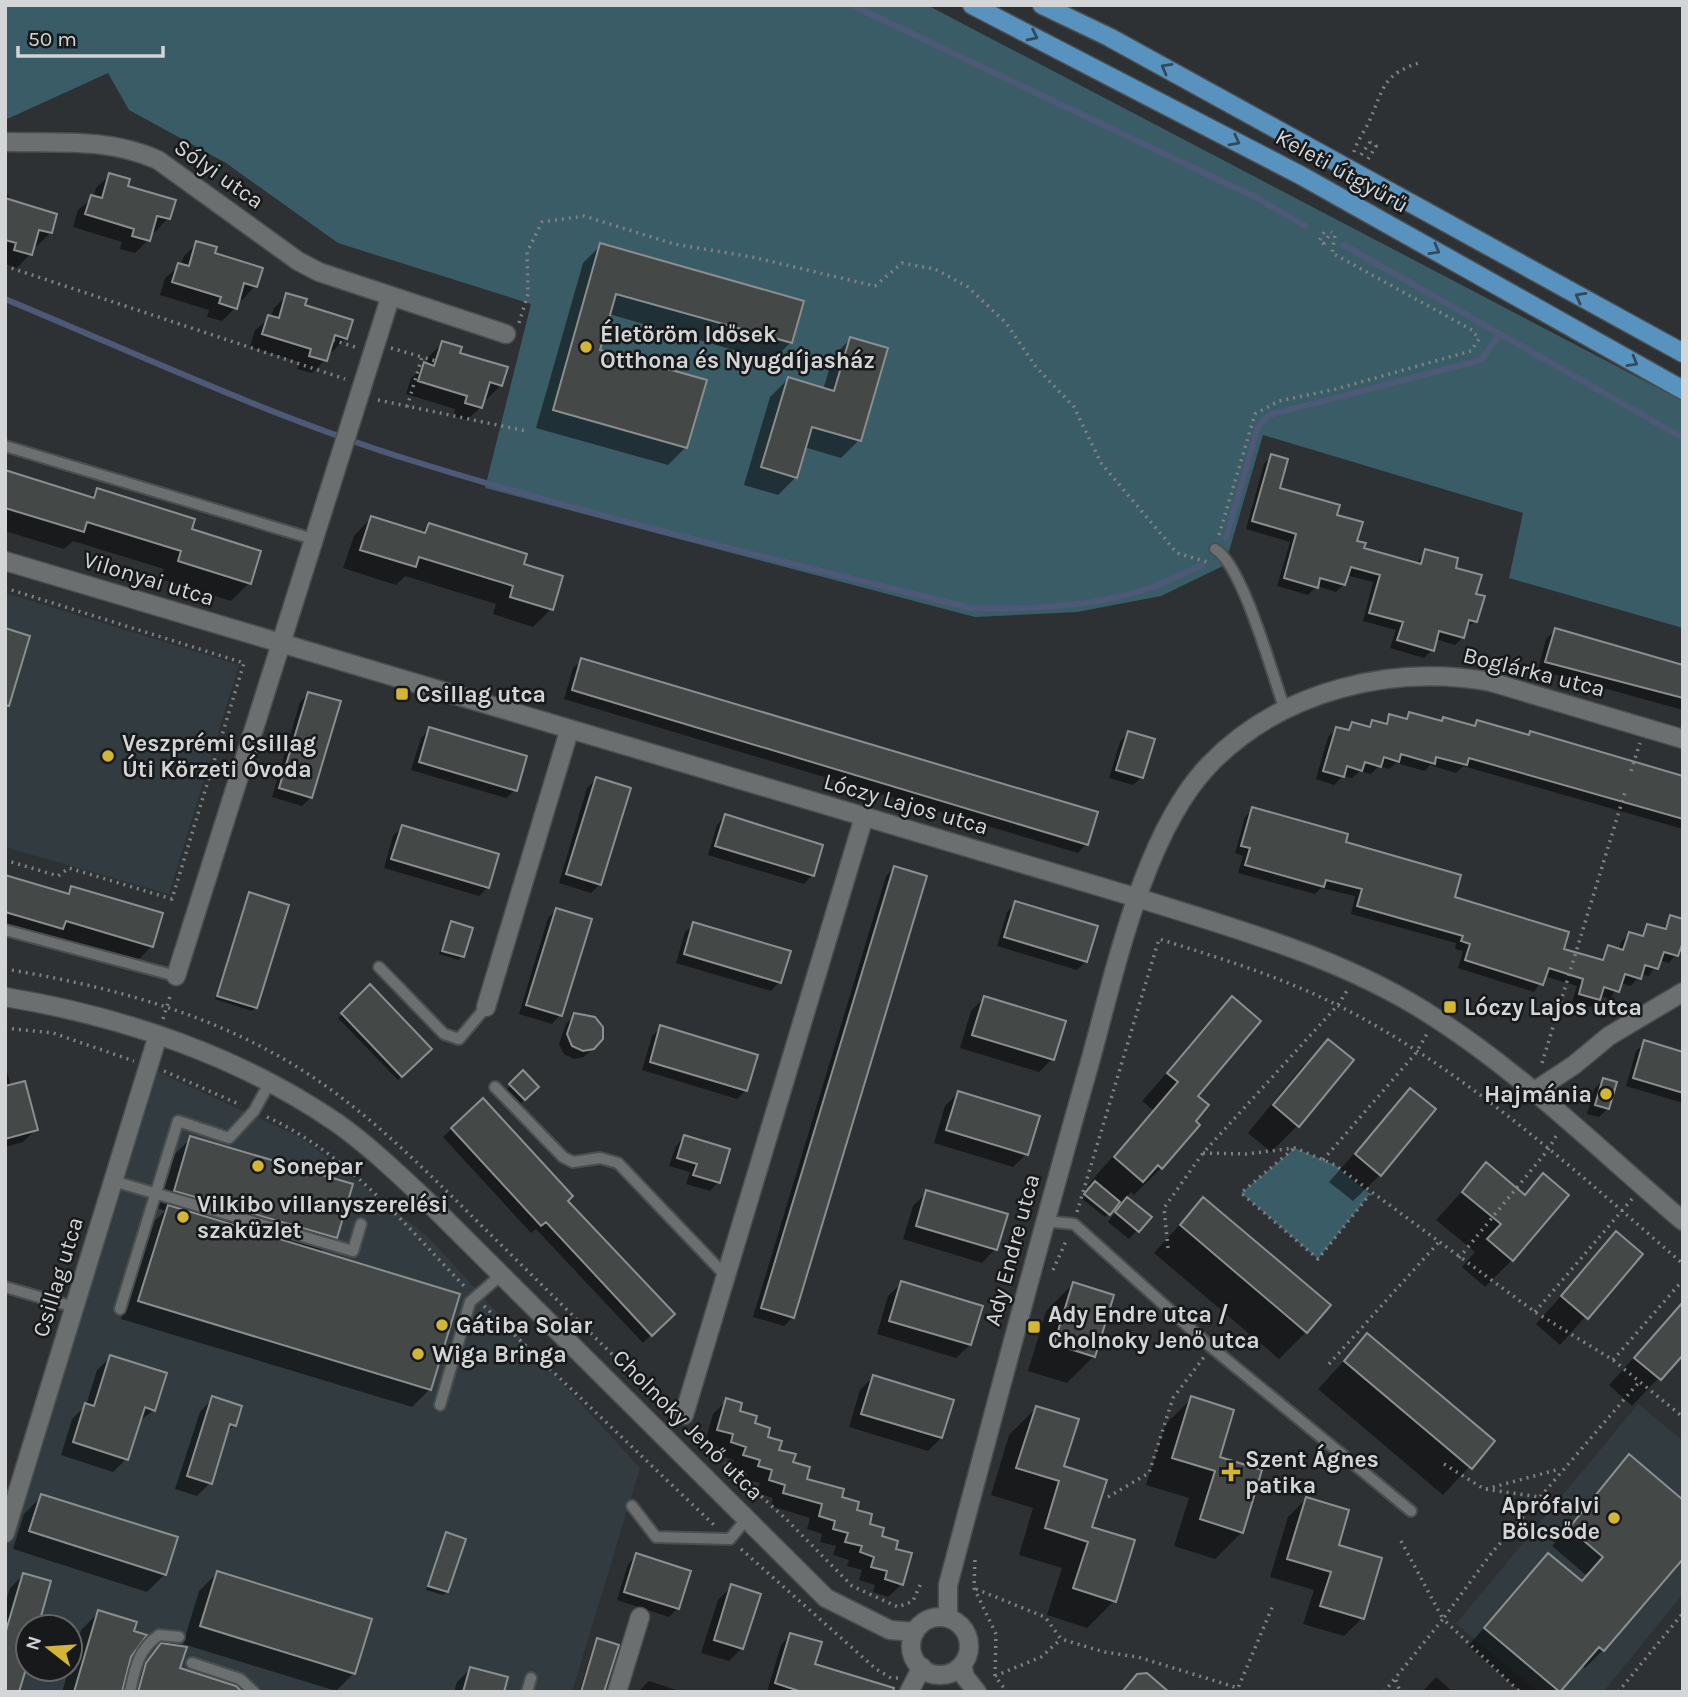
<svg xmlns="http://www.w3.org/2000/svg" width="1688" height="1697" font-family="Karla,sans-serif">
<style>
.built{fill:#323c40;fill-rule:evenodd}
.green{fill:#3a5c67}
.shadow{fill:#0007}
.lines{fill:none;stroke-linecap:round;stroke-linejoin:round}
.stream{stroke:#4e5978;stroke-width:6}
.building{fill:#444847;stroke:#8a8e8e;stroke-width:2}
.service-casing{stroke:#4b4e4f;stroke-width:14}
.minor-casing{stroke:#4b4e4f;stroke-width:21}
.tertiary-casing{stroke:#4b4e4f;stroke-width:21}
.primary-casing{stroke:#4b4e4f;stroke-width:21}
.path{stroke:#7f8183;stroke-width:3.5;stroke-dasharray:2 5;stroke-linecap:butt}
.service{stroke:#6b6f70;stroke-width:10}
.minor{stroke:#6b6f70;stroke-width:18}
.tertiary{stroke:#6b6f70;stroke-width:18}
.primary{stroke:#5893c0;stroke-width:18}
.oneway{stroke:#324a5c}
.poi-dot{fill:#d3b635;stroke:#18191a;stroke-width:2.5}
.labels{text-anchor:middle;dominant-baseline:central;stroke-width:5;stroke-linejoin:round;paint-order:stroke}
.street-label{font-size:23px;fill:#d3d5d6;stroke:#18191a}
.poi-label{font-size:23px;font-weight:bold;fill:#d3d5d6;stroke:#18191a;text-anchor:start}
</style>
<rect width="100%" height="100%" fill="#2e3133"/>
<path class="built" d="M5,593L239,665L169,894L5,847Z
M151,1069L302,1138L428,1237L640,1468L572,1692H5V1553ZM28,1627H70V1669H28Z
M1638,1404L1683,1441V1594L1603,1692H1539L1456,1624Z"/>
<path class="green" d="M5,5H927L1683,401V628L1509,578L1523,513L1263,435L1225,565L1161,596L1077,612L975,617L485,488L531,304L338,243L226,163L129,110L108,73L5,120Z
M1295,1148L1335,1165L1370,1194L1318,1259L1241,1193Z"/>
<path class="shadow" d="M110,175L168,218L155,232L151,231L148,240L135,253L120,249L122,242L73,227L78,210L94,197L96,188Z
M5,193L9,195L7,201L50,233L37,246L33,245L30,254L17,268L5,264Z
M197,243L255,286L242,300L238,299L235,308L222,321L207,317L209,310L160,295L165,278L181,265L184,256Z
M601,245L790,343L772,361L609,314L598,351L686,447L668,465L536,428L583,263Z
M287,295L346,338L332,352L328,350L325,360L312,373L297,369L299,362L250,347L255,330L271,317L274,308Z
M850,339L859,440L841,458L804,447L796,477L778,495L744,485L770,397L788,379L823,390L833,357Z
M443,343L501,385L487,399L484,397L481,407L467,420L453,416L455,409L406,394L411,378L426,365L429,356Z
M1272,456L1277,489L1335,516L1362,550L1416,564L1426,551L1454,569L1474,595L1476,621L1465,628L1463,637L1455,645L1435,639L1432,650L1424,658L1390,648L1396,630L1363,621L1373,582L1346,575L1344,584L1336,592L1317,586L1308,595L1277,586L1290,542L1246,529L1264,464Z
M5,472L89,498L97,490L189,530L249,583L231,601L161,579L164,569L73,541L64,549L5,531Z
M371,518L420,533L429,525L522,565L551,609L533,627L493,614L496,604L405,576L396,585L343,568L354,536Z
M1555,630L1675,665L1683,663V710L1538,670L1546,639Z
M582,660L1086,844L1078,853L564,699L573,668Z
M308,694L311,797L302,806L272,797L300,702Z
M1409,714L1441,723L1473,727L1478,722L1527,736L1531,733L1683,778V829L1463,766L1456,773L1430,765L1425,771L1396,763L1389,769L1379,766L1371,774L1360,771L1352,778L1343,776L1334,785L1316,779L1328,737L1337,728L1345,731L1352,724L1366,728L1372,721L1382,724L1390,716L1403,720Z
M430,729L515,790L506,798L411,770L421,738Z
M1128,733L1142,777L1133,785L1109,778L1120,742Z
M596,779L600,884L591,893L559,883L587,788Z
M1253,809L1344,844L1562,950L1599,961L1608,947L1619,951L1621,942L1629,934L1639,937L1648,926L1662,930L1671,917L1683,919V954L1678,952L1669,963L1659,960L1649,976L1641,974L1631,986L1620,983L1610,999L1600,996L1591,1007L1572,1002L1577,986L1544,976L1534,992L1458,968L1463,951L1455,949L1456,943L1351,914L1355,896L1321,888L1315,894L1238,873L1243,856L1235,853L1245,817Z
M725,816L812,875L804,884L708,855L717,825Z
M402,827L488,887L479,896L384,868L393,836Z
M894,868L792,1318L784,1326L753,1317L886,876Z
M5,877L65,894L72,888L152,946L134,964L51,939L44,946L5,935Z
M249,894L256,1007L252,1011L215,999Z
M1015,903L1086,961L1077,970L997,946L1007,912Z
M556,910L560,1015L552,1024L519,1014L548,918Z
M451,923L462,956L459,960L439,954Z
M694,924L779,982L771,991L676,963L685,932Z
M370,987L430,1049L398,1080L338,1018Z
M984,998L1052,1059L1039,1072L960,1048L971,1011Z
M1232,999L1195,1096L1161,1168L1134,1195L1131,1192L1126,1198L1149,1217L1129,1239L1108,1222L1117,1210L1114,1207L1105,1217L1082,1199L1091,1187L1088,1185L1153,1110L1142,1101Z
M574,1015L593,1048L584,1057L574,1059L564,1054L559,1044L566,1024Z
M661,1027L746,1090L737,1099L642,1070L652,1036Z
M1328,1041L1298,1125L1271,1152L1248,1133L1301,1068Z
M1645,1042L1683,1053V1103L1626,1086L1636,1051Z
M5,1064L11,1086L36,1129L23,1142L5,1147Z
M523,1073L537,1087L521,1103L507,1089Z
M1603,1080L1608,1108L1599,1117L1587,1114L1594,1089Z
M1410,1090L1380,1175L1353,1201L1329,1182Z
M958,1093L1026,1154L1013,1167L934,1143L945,1106Z
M483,1100L566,1201L672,1314L643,1343L536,1229L531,1233L443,1137Z
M684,1137L718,1182L710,1191L686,1184L690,1172L669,1166L676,1146Z
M191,1138L335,1237L319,1253L430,1389L412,1407L121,1319L150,1225L165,1211L157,1208L173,1156Z
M1486,1165L1523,1196L1543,1176L1512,1260L1485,1287L1462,1267L1475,1252L1436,1220Z
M927,1192L995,1249L982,1263L903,1239L913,1206Z
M1203,1199L1306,1332L1279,1359L1154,1253Z
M1616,1234L1641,1254L1560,1345L1536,1324Z
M902,1283L970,1345L956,1358L877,1334L888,1296Z
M1073,1284L1094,1356L1067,1383L1028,1371L1046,1311Z
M1683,1303V1352L1632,1406L1609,1385Z
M1368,1335L1493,1441L1443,1495L1318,1389Z
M111,1357L154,1410L138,1422L126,1459L113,1472L61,1455L72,1419L86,1405L97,1370Z
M873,1377L941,1438L928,1451L849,1427L860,1390Z
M213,1398L234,1425L225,1434L210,1483L197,1496L175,1489L200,1412Z
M1192,1398L1242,1532L1215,1559L1174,1546L1189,1498L1146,1485L1165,1425Z
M727,1400L804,1480L840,1498L893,1550L902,1584L888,1597L873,1592L875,1585L859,1580L862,1570L847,1566L849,1560L833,1555L836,1546L820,1542L822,1534L807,1529L810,1518L771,1506L773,1498L757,1493L760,1483L746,1479L747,1473L731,1468L734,1460L718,1455L721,1448L705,1443L713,1414Z
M1036,1408L1090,1528L1114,1601L1087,1628L1047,1615L1062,1568L1019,1555L1033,1508L991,1495L1009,1435Z
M1629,1456L1603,1650L1585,1668L1582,1665L1559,1692H1521L1468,1646L1548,1555L1580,1582L1586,1575L1552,1546Z
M42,1496L165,1574L147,1592L13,1549L24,1514Z
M1306,1499L1337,1546L1362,1618L1344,1636L1303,1624L1314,1590L1270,1577L1288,1517Z
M446,1534L447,1592L443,1595L426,1590Z
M637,1555L678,1608L669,1617L617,1600L628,1564Z
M217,1573L354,1673L336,1691L183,1644L199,1591Z
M23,1575L36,1627H28V1655L5,1692V1605L10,1588Z
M732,1586L742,1648L729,1661L701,1653L718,1600Z
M99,1612L144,1636L127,1664L121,1692H62L81,1630Z
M791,1635L813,1665L868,1692H767L781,1645Z
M597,1640L603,1692H579L594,1644Z
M159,1648L178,1669L240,1692H126L140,1666Z
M470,1669L502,1692H454L457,1682Z
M1436,1677L1453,1692H1422Z
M649,1681L682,1692H638Z"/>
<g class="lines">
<path class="stream" d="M852,5L1257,198L1305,226
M1344,245L1683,438
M5,299C140,355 274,418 413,461C597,518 785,562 971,608C1030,610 1091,607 1147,589C1166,583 1184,573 1202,565
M1226,538L1258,426L1269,415L1481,360L1500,334"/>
</g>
<path class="building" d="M109,173L130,179L128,186L176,200L170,219L157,216L150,241L132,236L134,229L85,214L91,195L102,198Z
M5,198L57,214L52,233L39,230L32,255L14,250L16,243L5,240Z
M196,241L217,247L215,253L263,268L257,287L244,283L237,309L219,303L221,297L172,282L178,263L189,266Z
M600,243L804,301L792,343L616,294L600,350L707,380L687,448L553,410Z
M286,293L307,299L305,305L353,320L347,339L335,335L327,361L309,356L311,349L262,334L268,315L279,318Z
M850,337L888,348L861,441L812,427L797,478L761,467L788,377L834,391Z
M442,341L462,347L460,353L508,367L502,386L490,382L482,408L465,403L467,396L418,381L424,362L434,366Z
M1271,454L1288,459L1280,488L1340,505L1337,515L1363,522L1357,541L1366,543L1364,548L1421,564L1425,549L1458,558L1456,568L1482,575L1476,594L1485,596L1477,622L1469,620L1464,638L1439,631L1434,651L1397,640L1403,622L1369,613L1380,575L1351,567L1345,585L1320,578L1318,588L1284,578L1296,534L1252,521Z
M5,470L94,498L97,488L195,519L192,529L261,551L251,584L178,561L181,551L87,522L84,532L5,508Z
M371,516L425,533L429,523L527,554L524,564L563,576L553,610L510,597L513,586L419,557L416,567L360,550Z
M5,628L30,636L9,706L5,705Z
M1555,628L1683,665V698L1545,662Z
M581,658L1098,812L1088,845L572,690Z
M308,692L341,701L312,798L279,788Z
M1409,712L1442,721L1443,717L1475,726L1477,720L1529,735L1530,731L1683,776V819L1469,758L1467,765L1436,757L1435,764L1401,754L1399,762L1384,757L1381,767L1365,762L1362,771L1347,766L1344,777L1323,771L1336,727L1349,730L1352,722L1370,727L1372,720L1387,724L1389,714L1407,719Z
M429,727L527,756L517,791L419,762Z
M1128,731L1155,739L1143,778L1116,770Z
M596,777L631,788L601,885L566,874Z
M1252,807L1348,834L1346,842L1461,875L1455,897L1569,932L1564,949L1603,960L1608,945L1623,950L1629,932L1643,936L1647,924L1666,929L1670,915L1683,919V942L1678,956L1664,952L1658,969L1645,965L1641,979L1625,974L1619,992L1604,987L1600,1000L1579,994L1583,979L1549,968L1543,985L1465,960L1470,944L1461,941L1463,936L1357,906L1362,889L1326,880L1324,887L1245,865L1250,848L1241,846Z
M725,814L823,845L814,876L715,846Z
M402,825L499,854L489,888L391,859Z
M894,866L927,876L794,1318L761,1308Z
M5,875L69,894L71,886L163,913L153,947L66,921L63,929L5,912Z
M249,892L289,905L257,1008L217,996Z
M1015,901L1098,926L1087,962L1004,937Z
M556,908L592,919L562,1016L526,1005Z
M451,921L473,928L464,957L442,951Z
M693,922L791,951L781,983L684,954Z
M370,984L432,1049L402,1077L341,1013Z
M984,996L1066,1021L1054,1060L972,1035Z
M1232,996L1261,1021L1198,1096L1209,1105L1196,1121L1200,1125L1162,1169L1158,1165L1143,1182L1114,1157L1178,1082L1167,1073Z
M574,1013L595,1017L603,1027V1039L594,1049L583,1051L572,1046L567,1034Z
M660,1025L758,1055L747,1091L650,1062Z
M1328,1039L1354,1060L1299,1127L1273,1105Z
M1644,1040L1683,1052V1093L1633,1078Z
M523,1070L539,1087L525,1100L509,1084Z
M1603,1078L1617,1082L1609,1109L1595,1105Z
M25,1081L38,1130L5,1139V1086Z
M1410,1088L1436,1109L1381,1176L1355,1154Z
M958,1091L1040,1116L1028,1155L946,1130Z
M483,1098L573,1196L568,1201L675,1314L652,1336L546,1222L541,1226L451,1128Z
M684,1135L730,1149L720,1183L693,1175L697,1164L677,1158Z
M190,1136L353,1184L337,1238L174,1191Z
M1486,1162L1525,1195L1543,1173L1569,1195L1513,1261L1487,1239L1501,1224L1462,1192Z
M1095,1181L1120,1202L1110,1215L1084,1194Z
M926,1190L1008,1214L997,1250L916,1226Z
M1127,1197L1152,1217L1139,1232L1115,1212Z
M1203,1197L1331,1305L1307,1333L1180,1225Z
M168,1205L460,1294L431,1390L138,1301Z
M1616,1231L1643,1254L1588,1319L1561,1296Z
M901,1281L983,1306L971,1345L889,1321Z
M1073,1282L1114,1295L1095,1357L1054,1344Z
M1683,1302V1355L1661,1380L1634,1358Z
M1367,1333L1495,1441L1472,1469L1344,1361Z
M110,1355L167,1373L155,1411L145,1407L128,1460L73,1442L85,1403L94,1406Z
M873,1375L954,1400L942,1438L861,1414Z
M212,1396L242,1406L236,1426L230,1424L212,1484L187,1476Z
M1191,1396L1234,1410L1220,1457L1262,1470L1243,1533L1200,1519L1215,1471L1172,1458Z
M726,1398L742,1403L740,1411L757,1416L755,1423L770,1428L768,1437L782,1441L779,1450L796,1454L793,1462L810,1467L807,1479L844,1489L842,1497L859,1502L857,1510L872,1514L870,1524L884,1528L882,1536L898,1541L896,1549L912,1553L903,1585L885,1579L887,1571L871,1567L874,1557L860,1552L862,1546L845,1542L848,1533L833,1529L835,1521L819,1516L822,1504L783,1493L785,1485L769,1480L772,1470L758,1466L760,1460L743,1455L746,1447L731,1442L733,1434L717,1430Z
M1036,1406L1079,1419L1064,1466L1107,1480L1092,1527L1135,1540L1116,1602L1073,1588L1088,1542L1045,1528L1059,1481L1016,1468Z
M1629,1454L1683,1500V1559L1604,1651L1599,1647L1560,1692L1484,1628L1548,1553L1582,1581L1603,1557L1569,1528Z
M41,1494L178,1537L166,1575L29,1531Z
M1306,1497L1349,1510L1339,1545L1382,1558L1364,1619L1320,1606L1331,1572L1287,1559Z
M446,1532L466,1539L448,1592L428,1586Z
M636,1553L691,1571L679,1609L624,1592Z
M217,1571L372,1619L355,1674L200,1626Z
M23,1573L51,1581L38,1627H28V1662L19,1692H5V1634Z
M731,1584L761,1594L743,1649L714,1640Z
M98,1610L137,1622L134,1631L147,1635L131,1657L122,1692H74Z
M790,1633L822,1642L815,1664L894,1688L893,1692H802L775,1683Z
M597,1638L619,1645L604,1692H581Z
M161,1643L187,1647L180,1668L236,1686L242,1692H138L146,1663Z
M470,1667L508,1677L504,1692H463Z
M1147,1673L1169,1692H1122L1137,1674Z"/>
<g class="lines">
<g class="service-casing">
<path id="service" d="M5,446L313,539
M1215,549C1243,565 1273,677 1285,710
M5,930L176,976
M379,967L444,1034L459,1039L486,1007
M495,1087L563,1157L573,1162L600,1158L618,1163L726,1276
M113,1181L353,1251L361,1224
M1044,1221L1074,1224L1211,1347L1411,1511
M5,1287L74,1307
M120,1309L178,1121L229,1138L254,1111L270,1082
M440,1405L470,1302L501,1275
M632,1506L656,1537L730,1539L747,1518
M192,1663L240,1679L254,1692
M130,1692C135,1668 138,1650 159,1635L179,1637
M527,1692L531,1678"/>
</g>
<g class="minor-casing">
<path id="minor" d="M5,142C58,143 109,138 158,160L298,261L319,272L506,334
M5,561L1138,898C1239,930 1347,959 1437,1019C1525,1076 1603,1153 1683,1221
M176,976L390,298
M486,1007L569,731
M1533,1092L1574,1065L1609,1036L1683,992
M684,1415L864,817
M5,1533L158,1035
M948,1618V1585C994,1413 1039,1240 1088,1069C1114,977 1142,835 1209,765C1281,690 1392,664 1491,682L1683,739
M617,1692L640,1617
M909,1692L922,1667"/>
</g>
<g class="tertiary-casing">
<path id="tertiary" d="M5,997C121,1016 240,1056 337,1123C368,1145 395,1171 422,1196L826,1598L890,1630L915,1632
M911 1646a29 29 0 1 1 58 0a29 29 0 1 1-58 0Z
M962,1665L965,1677L977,1692"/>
</g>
<g class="primary-casing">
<path id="primary" d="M972,5L1302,176L1683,390
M1042,5L1109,37L1683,353"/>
</g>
<path class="path" d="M1354,152C1356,143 1364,132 1369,122C1384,88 1382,74 1422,62
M1361,155L1370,142
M1368,159L1376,146L1370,142
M1324,244L1319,241L1326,229
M1324,244L1331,232
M5,266L345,379
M519,323L528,294L527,252L542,222L584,216L674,244L752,257L875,286L902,263L935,269L968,287L1006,323L1036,367L1074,407L1101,463L1177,553L1207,562
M333,340L358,348
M391,348L422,357
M378,400L526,431
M407,407L422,357L436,361
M1219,535L1255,414L1279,401L1336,389L1471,351L1479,339L1472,330L1332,253L1335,235L1331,232
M5,588L244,663L172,899L69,868L58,876L5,860
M1631,771L1640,743
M5,969C109,986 215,1014 305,1072C372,1115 428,1173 485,1229C545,1288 606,1348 666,1408
M163,1019L171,993
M5,1028L53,1033L134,1061
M1542,1063L1625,792
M164,1071L241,1105
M267,1117C348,1154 405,1225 466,1288
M1293,1149L1241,1193L1318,1259L1370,1194
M1203,1153L1246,1154L1295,1148L1335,1165L1535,1312L1613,1360L1683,1417
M1323,1160L1416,1053L1428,1032
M1077,1212L1159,939C1220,958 1282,977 1339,1006C1460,1066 1581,1175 1683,1264
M1168,1248L1164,1208L1203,1153L1338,1005L1348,989
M1459,1258L1547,1151L1558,1133
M1053,1270L1067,1239
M484,1306L714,1525
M1535,1312L1632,1199
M1613,1360L1683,1280
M1329,1364L1438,1243
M689,1430L787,1520L852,1586L898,1607L913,1601L921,1583
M1444,1464L1484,1489L1539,1497
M1486,1489L1560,1469
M1108,1497L1149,1473L1173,1398L1204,1357
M1401,1541L1443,1619L1490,1555L1640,1381
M741,1549L876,1669L891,1678H898
M975,1560L974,1588L996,1634L995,1676L1007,1692
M976,1589L1045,1617L1061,1639L1104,1652L1138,1657L1238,1688L1274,1603
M995,1676L1041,1657L1061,1639
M1396,1680L1400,1692
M1384,1692L1443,1619L1520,1692
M1618,1692L1683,1613"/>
<use href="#service" class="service"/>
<use href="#minor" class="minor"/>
<use href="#tertiary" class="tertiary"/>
<use href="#primary" class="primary"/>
</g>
<defs><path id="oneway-chevron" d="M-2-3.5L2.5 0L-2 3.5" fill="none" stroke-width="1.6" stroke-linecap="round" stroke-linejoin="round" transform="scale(1.75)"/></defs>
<g class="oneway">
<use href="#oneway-chevron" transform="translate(1033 36) rotate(26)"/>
<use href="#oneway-chevron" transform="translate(1166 68) rotate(-151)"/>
<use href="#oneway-chevron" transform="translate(1235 141) rotate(28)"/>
<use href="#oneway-chevron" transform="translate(1435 250) rotate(29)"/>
<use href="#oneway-chevron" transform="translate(1580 297) rotate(-151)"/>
<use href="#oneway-chevron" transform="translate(1633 362) rotate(30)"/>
</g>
<g class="poi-dot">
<circle cx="586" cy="347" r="7"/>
<rect x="395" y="687" width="14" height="14" rx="3.5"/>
<circle cx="108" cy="756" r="7"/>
<rect x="1443" y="1000" width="14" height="14" rx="3.5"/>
<circle cx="1606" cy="1094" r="7"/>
<circle cx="258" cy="1166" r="7"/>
<circle cx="183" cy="1217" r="7"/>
<circle cx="442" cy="1325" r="7"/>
<rect x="1027" y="1320" width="14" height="14" rx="3.5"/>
<circle cx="418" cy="1354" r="7"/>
<path d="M1227.5 1461.5h7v7h7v7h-7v7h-7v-7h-7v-7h7z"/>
<circle cx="1614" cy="1518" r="7"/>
</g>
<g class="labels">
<g class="street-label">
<text transform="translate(1342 171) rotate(29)">Keleti útgyűrű</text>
<text transform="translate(219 174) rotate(35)">Sólyi utca</text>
<text transform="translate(149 579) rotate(17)">Vilonyai utca</text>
<text transform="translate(1534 672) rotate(14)">Boglárka utca</text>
<text transform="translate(906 804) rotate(16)">Lóczy Lajos utca</text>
<text transform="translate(1012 1250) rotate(-75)">Ady Endre utca</text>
<text transform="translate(58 1277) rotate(-73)">Csillag utca</text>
<text transform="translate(688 1425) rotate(45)">Cholnoky Jenő utca</text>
</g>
<g class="poi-label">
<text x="600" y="334">Életöröm Idősek<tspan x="600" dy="26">Otthona és Nyugdíjasház</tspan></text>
<text x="416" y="694">Csillag utca</text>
<text x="122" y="743">Veszprémi Csillag<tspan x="122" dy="26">Úti Körzeti Óvoda</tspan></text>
<text x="1464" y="1007">Lóczy Lajos utca</text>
<text x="1592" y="1094" text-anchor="end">Hajmánia</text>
<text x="272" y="1166">Sonepar</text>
<text x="197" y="1204">Vilkibo villanyszerelési<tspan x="197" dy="26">szaküzlet</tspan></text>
<text x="1048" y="1314">Ady Endre utca /<tspan x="1048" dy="26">Cholnoky Jenő utca</tspan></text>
<text x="456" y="1325">Gátiba Solar</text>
<text x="432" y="1354">Wiga Bringa</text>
<text x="1245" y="1459">Szent Ágnes<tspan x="1245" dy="26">patika</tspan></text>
<text x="1600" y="1505" text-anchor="end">Aprófalvi<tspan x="1600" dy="26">Bölcsőde</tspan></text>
</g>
</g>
<rect width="1688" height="1697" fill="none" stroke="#d3d5d6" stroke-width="14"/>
<g transform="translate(49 1648) rotate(287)"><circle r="33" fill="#18191a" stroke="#636465" stroke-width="2"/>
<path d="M0-5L12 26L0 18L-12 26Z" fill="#d3b635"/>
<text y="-10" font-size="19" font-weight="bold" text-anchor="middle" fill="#d3d5d6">N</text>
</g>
<path d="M18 46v10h145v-10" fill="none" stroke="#d3d5d6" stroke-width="3.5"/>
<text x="28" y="46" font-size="21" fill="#d3d5d6" stroke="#18191a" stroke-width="5" paint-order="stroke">50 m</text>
</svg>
